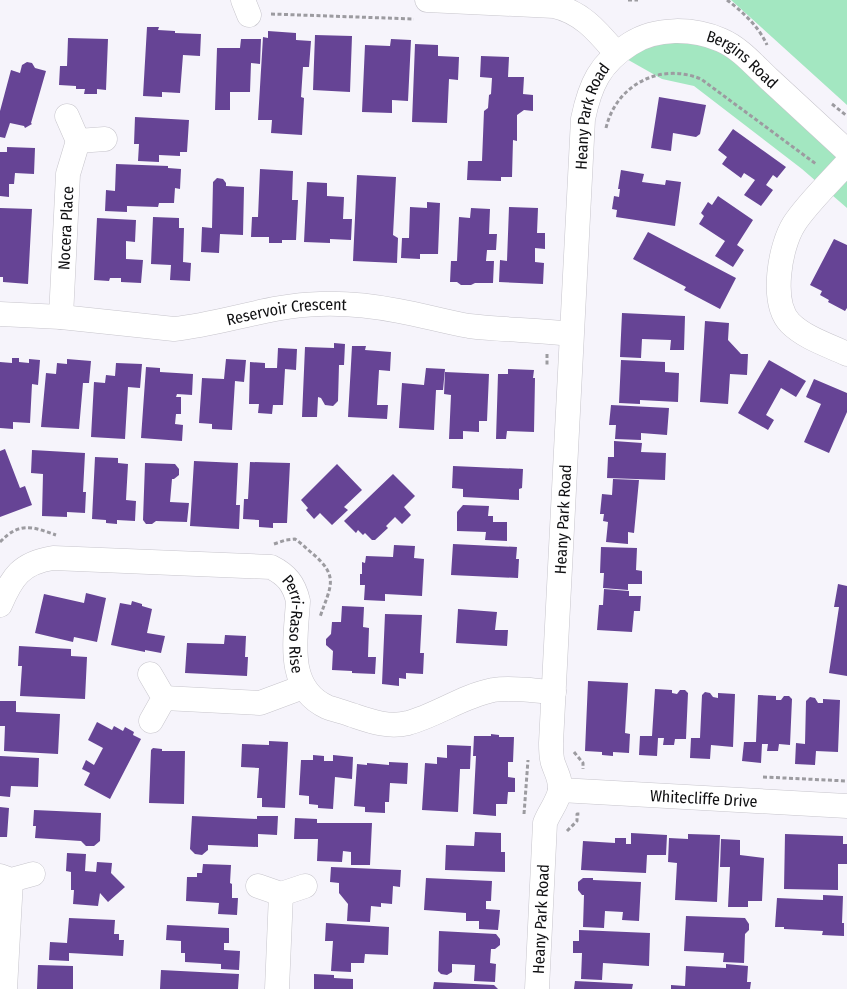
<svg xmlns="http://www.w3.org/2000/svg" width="847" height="989" font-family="'Fira Sans Condensed',sans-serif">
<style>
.green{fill:#a3e7c1}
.building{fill:#664495}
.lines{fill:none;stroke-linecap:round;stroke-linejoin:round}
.street-casing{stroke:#c7c5cc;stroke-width:25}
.path{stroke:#9c9ba0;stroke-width:3;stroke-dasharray:4 2.5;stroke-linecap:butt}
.street{stroke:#fff;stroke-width:24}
.labels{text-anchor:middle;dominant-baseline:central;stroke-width:5;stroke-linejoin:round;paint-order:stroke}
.street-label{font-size:16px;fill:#101012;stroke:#fff}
</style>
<rect width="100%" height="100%" fill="#f6f4fb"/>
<path class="green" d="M731,0H847V105Z
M710,36L847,151V208L802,169L694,86L662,79L616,53L633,41Z"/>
<path class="building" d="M147,27H159L158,30L175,31V33L201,34L200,56L183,55L180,93L162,92V97L143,96Z
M268,31L296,33V40L311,41L309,67H303L301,97L304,98L302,135L271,133L272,120H258L263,37L268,38Z
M315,35L352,36L350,92L313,90Z
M68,38L108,39L106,90L97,89V94H84L85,89H76V86L59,85L60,66H67Z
M241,39H261L260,64L251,63L250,92H230V110H215L217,48H240Z
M391,39L411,40L408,101L392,100V113L362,112L365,45L390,46Z
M415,44L438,45V56L459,57L458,80L449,79L447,123L412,122Z
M481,56L509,57L508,77H524L523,94L533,95V111L524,110L517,115V141L513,140L512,177H501V181L467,180L468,161H482L484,111L488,108L489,95L491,94L492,78L480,77Z
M27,62L32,63L35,68L46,71L31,123L32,124L25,128L24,126L10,123L5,138L0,137V111L11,70L20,73L22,65Z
M659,97L706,105L700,134L696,137L673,133L671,151L651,148Z
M135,117L189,120L187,152H180V156L159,155V162L138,161L139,144H134Z
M733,129L786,167L777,178L773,175L766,185L773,190L761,206L744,195L755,180L744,173L741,178L722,164L727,157L718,150Z
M7,147L35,148L34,174L15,173L14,184H9V197L0,196V152H7Z
M116,164L168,166V168L181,169L180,189L175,188L174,203H159L158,207L127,206V212L105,211L106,190L115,191Z
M260,169L293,171L292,200H298L296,240H282V243H269V237H251L252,217H258Z
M621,170L644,174L642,182L665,185L666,180L681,182L675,226L616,217L617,210L612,209L614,196L619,197L620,189H618Z
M357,175L396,177L393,235L398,238L397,263L353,261Z
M217,178L223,179L226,183V186L244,187L243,235L220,234L219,253L201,252L202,227L212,228L213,182Z
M307,182L327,183V196L344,197L343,219H352L351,240L330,239V243L304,242Z
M718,196L753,220L737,245L744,250L733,267L715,256L725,241L699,224L704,216L701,213L708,202L712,205Z
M427,202L440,203L438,254H420V259L401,258L402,238H409L410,207L427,208Z
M509,207L538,208L537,233H545V249L535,248V262L544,263L543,284L499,282L500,260L507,261Z
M0,208L32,209L28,284L3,282V277H0Z
M471,208L490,209L489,234H497L496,250H487L486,261H494L493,283H475L471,285H461L457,282H450L451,261H457L459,217L470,218Z
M153,217L179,218V228H184L183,262L191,263L190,281L170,280L171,265L151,264Z
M97,218L136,220L135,242L126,241V259L143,260L141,283L121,282V278H110L109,281L94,280Z
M648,232L736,278L720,309L684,290L686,287L633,259Z
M834,239L847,245V308L845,311L828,302L829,300L820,295L822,291L810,285Z
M622,313L685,316L684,350H670L671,340L642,339L641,358L620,357Z
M705,321L729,323L728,340L741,354H748L747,375L730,374L728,404L700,402Z
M334,343L345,344L344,365H339L338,401L333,406L325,405L321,398L318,397L317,417H302L305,347L334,348Z
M352,346H366L365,350L391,352L390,371L379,370L377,405H388L387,419L348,417Z
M278,348L297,349L296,370L285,369L283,405H273L272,414L258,413L259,404H249L250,362L265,363V368H277Z
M12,358H19V362L29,363V359L40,360L38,385L32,384L30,423L13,422V429L0,428V362L12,363Z
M67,359L91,361L89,383H83L79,429L41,427L46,373L56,374L57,363L67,364Z
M226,359L246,360L244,382L235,381L232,430L212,429V424L199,423L202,378L224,379Z
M621,360L665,362V372L679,373L678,402L640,400V404L619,403Z
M769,360L806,381L796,397L781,388L766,415L774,420L768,430L738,413Z
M116,363L142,364L140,388L128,387L125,439L91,437L94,382L105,383L106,375L115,376Z
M146,367L160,368V372L193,374L192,395L177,394L176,397H181V414H176L175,424L183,425L182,441L141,438Z
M426,368L445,369L443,390H436L434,430L399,428L402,383L424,385Z
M508,369L534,370L533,378H535L534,432L507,431L506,439H496L498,374H508Z
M445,372L489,374L487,421H479V432L463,431V439H449L451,395L444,394Z
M814,379L847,393V412L829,453L804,442L821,404L806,397Z
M611,405L669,408L667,435L641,433V440L615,439L616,425H609Z
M614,441L642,443L641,452L666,453L665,480L607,478L608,457H614Z
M5,449L20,488L25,486L32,505L0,517V451Z
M32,450L85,453L83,492H86L85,513L67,512V517L42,516L43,474L31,473Z
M95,457L118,458V463L128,464L126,500L136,501L135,521L117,520V524L106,523V520L92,519Z
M194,461L238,463L236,505H240L239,529L190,526Z
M250,462L290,463L287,523H273V528L259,527V520L243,519L244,499H248Z
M145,463L175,464L179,469V475L174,479H172L170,502L189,503L187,522L156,521L152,524H146L143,520Z
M337,464L362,490L344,507L348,510L332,525L320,513L314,519L306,510L308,508L301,500Z
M453,466L523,469L522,488L519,489V500L463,497V489L452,488Z
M393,474L415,496L404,507L411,515L402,524L395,517L386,526L388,528L375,540H372L365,533L363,535L358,530L356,533L344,521Z
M613,479L639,480L634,533L628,532V544L606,542L608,522L603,521L604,514H600L602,494L612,495Z
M463,505L489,506L488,516H493V522H507V541L485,540L486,532L457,531V512Z
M453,544L517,547L516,559H519L518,578L451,575Z
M394,545L415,546L414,558L424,559L422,596L385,594V601L364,600L365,585H360V574H362V562L365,563L366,556L393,557Z
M601,547L637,548L636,570L642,571V584H628V590L603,588L604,573H600Z
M838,584L847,586V676L829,673L839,607H834Z
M604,589L629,591V596H641L640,611H634L632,632L597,630L599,605H603Z
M86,593L106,598L97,642L74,637L73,642L35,633L44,594L84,603Z
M132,601L142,604V606L152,609L147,633L165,636L161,653L145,650V652L111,645L120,603L131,605Z
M342,606L364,607L363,627L369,628L368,657H376L375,674L352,673V671L332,670L333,651L326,645V639L331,634L332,622H341Z
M458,609L497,612L495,630H508L507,646L456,643Z
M385,614L422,615L420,653H424L423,674L406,673V679L399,678V686L382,684Z
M225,635L246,636L245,657H248L247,676L185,673L187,643L224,644Z
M19,646L71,649V656L87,657L85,699L20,696L22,666H18Z
M588,681L628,683L625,733L630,734L629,753L613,752V756L602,755V752L585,751Z
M655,689L672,690V693L677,694L680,690H685L688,693L686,739H675L674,745H663L664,738H658L657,756L639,755L640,736H652Z
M705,692L710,693L713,697L718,698V693L735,694L733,747L711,745L710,759L690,758L691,738H700L702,695Z
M758,695L776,696V700H781L784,696H789L792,699L790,745L779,744L778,751H767L768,744H762L761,763L742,761L744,742H756Z
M810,697L815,698L818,703H823V699L840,700L838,752L816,751L815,765L795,764L796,743L805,744L806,701Z
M0,701H16V712L60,714L58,754L4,751L5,726H0Z
M97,722L112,730L114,726L123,731L125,727L134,732L133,735L141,739L110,799L84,785L90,773L82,769L86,760L94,765L103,748L88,740Z
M491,734L499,735V737H514L513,762H508V777L515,778V792H508L507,804H496V816L473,814L476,756H473L474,736H491Z
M269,741L288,742L285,808L262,807V798H257L259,768L241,767L242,744L269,745Z
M447,745L471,746L470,769H460L458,812L422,810L425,763L437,764V757L447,758Z
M153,748L162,749V751H185L184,804L149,803L151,750Z
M313,755L324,756V761H333V755L353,757L352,779L335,777L333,809L318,808V805L309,804V796L299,795L301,760H313Z
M0,756L39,758L38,787L11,786L10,797L0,796Z
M389,762L408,763L407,784L390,783L389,802H385V813L365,812V807L354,806L357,764L367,765V763L389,765Z
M0,807L9,808L7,837H0Z
M34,810L101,813L100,841L94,846H86L81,841L35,838L36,826H33Z
M192,816L257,819V816H278L277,835L258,834V847L208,845V850L202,855L195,854L190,849Z
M295,818L317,819V823H372L370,865H351V852L343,851L342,862L317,861L318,839H294Z
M475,832L501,833V852H505V872L445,870L446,845L474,846Z
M631,833L667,835L666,855H647L646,873L581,870L583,841L615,843V838H626V844H631Z
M688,834L720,835L717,902L675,900L677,863L668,862L669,838L688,839Z
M785,834L843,836V844H847V864H838V890L784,889Z
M721,839L740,840V855L764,858L762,901H748V907H728L730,867H720Z
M67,853L86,854L85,871L96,872L97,862L112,863L111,873L125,887L108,902L100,893L98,906L73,904L74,890H71V872L66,871Z
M203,864L231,865L230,883L232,884V898H238L237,915L218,914L219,903L186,901L187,877H197V873H202Z
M331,867L401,870L400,887L393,886L392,904L381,903V907L371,906L370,922L347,921L348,904L339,893V883L330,882Z
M426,878L492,881L491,901H486V909L500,910L498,930L479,929V921H466V913L424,910Z
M583,878H593V880L641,882L639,921L622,920L623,912L605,911L604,928L583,927L584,895H582L578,890V882Z
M823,895L843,896L842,923H844V936L822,935L823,931L784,929V927H775L777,898L823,900Z
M686,916L745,918L749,924V930L745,934L744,963L723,962L724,953L684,951Z
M69,918L115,920L114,934H119V940H124L123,956L69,953V961L49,960L50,942L67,943Z
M326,923L389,927L388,955L365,954L364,963H351V972L331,971L333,941H325Z
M167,925L229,928V943H224V950L240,951L239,970L221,969V964L185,962V953H181V941L166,940Z
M579,930L650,933L649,966L603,963L602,980L581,979L582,953H573V941H579Z
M439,931L496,934L500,939V945L495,949H491L490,963L496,964L495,982L474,981L475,965L452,964V972L447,975L441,974L438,971Z
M726,964L748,966L747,982H751L750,989H671V985L685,986L686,966L726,968Z
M38,965L73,966V989H37Z
M161,970L239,974L238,989H160Z
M314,974L334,975V978L353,979V989H314Z
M575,981L633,984L632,989H574Z
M434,982L494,985L498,989H433Z"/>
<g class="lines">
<g class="street-casing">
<g id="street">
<path d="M243,0L249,15"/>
<path d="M427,0L554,6C582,12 598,32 616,53"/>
<path d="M67,116L78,141L105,139"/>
<path d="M847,163C831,181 806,205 794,224C780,246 770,302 790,323C805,338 828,345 847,354"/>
<path id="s1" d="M0,314L61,317L174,329C223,324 270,305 320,304C346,303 373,306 399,311C422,315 445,322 469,326C503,330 537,330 571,334"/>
<path id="s2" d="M61,317L68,174L78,141"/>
<path id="s3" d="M0,605C12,577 21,563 53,558L271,567C287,575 294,584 298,601C296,638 285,688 327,707C335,710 344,712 352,715C370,721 388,728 408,723C437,715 463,696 493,690C513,687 534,691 554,692"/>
<path d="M150,674L164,698L151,721"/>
<path d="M164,698L260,703L303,687"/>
<path id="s4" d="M560,790L847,806"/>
<path d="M0,876L11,880L33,874"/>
<path d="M258,886L281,894L305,886"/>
<path d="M5,989L11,880"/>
<path d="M277,989L281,894"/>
<path id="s5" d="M537,989L545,823C549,812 558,802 560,790C561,780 556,772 553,763C551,757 551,750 551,743L583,119C590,85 600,63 630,44C656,27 693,28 721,40C740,48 754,65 769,79C795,103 821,127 847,151"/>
</g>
</g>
<path class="path" d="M628,0H638
M727,0C743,12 759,27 767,45
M271,14L414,19
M832,104L847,116
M606,128C616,85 660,62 701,79L816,164
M547,354V367
M0,542C20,521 33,527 56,535
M274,544L286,540L295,539C301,543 307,549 313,554C340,577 330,587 320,617
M574,752L583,763V769
M763,777L847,781
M524,814L528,760
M567,831L577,821V814H580"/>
<use href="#street" class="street"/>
</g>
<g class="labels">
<g class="street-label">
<text stroke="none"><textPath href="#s5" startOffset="1090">Bergins Road</textPath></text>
<text stroke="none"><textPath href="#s5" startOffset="880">Heany Park Road</textPath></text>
<text stroke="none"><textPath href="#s2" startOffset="89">Nocera Place</textPath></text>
<text stroke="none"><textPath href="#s1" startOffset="289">Reservoir Crescent</textPath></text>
<text stroke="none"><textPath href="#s5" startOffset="475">Heany Park Road</textPath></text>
<text stroke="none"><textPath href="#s3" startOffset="361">Perri-Raso Rise</textPath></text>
<text stroke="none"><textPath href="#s4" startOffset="144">Whitecliffe Drive</textPath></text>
<text stroke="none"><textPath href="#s5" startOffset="70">Heany Park Road</textPath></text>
</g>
</g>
</svg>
